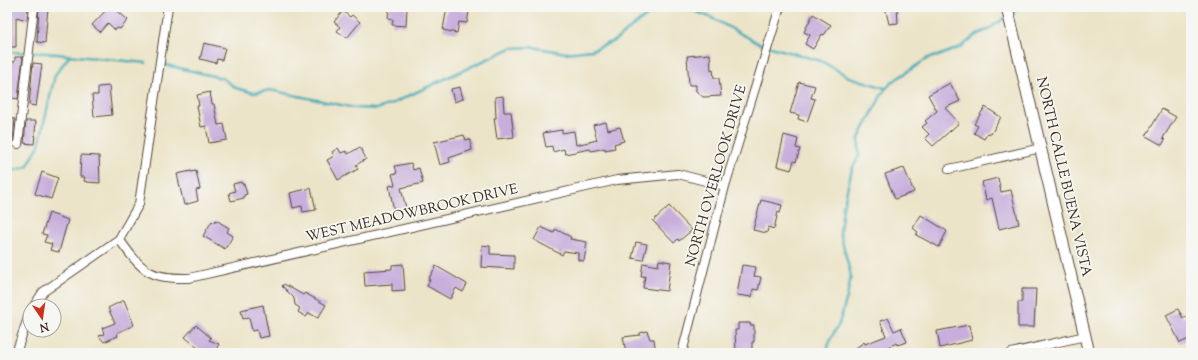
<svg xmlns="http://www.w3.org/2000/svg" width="1198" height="360" font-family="'Sorts Mill Goudy',serif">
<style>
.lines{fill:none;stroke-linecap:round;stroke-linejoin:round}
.stream{stroke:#3babb7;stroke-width:2.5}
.building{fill:#c7aedc}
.street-casing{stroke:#564638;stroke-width:10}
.secondary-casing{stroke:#564638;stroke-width:13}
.street{stroke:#fff;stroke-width:8}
.secondary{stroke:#fff;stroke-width:11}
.labels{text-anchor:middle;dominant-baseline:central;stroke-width:3.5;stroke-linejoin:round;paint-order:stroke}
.street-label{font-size:14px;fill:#3b2a1e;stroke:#f6f6f2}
</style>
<rect width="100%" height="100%" fill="#f6f6f2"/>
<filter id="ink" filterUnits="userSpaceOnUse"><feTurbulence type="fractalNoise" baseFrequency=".025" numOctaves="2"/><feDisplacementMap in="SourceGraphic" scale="8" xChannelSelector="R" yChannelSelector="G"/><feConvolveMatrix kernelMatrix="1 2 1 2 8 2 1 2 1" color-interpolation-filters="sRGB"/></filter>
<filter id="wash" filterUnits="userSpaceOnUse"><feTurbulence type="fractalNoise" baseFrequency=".012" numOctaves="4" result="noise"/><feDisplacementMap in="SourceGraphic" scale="16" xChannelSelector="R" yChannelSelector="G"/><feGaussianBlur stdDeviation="0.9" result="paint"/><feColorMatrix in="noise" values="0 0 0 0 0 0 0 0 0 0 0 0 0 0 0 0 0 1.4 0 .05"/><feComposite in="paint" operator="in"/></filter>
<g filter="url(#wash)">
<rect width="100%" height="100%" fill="#ece4c8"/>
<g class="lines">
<path class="stream" d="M684,7L710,17L760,44L821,61L849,77L885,88
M1012,13L1021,7
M7,52L47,53L146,63
M166,65L222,78L236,88L254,93L270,90L355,108L377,109L391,104L511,48L533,47L565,53L592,50L614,41L658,7
M7,172L27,167L39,145L55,75L70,55
M826,353L831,338L839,324L847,297L851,276L840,233L843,207L852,169L859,156V138L883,92L892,82L928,58L938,56L961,47L976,35L989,29L1006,17"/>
</g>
<g id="blocks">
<path class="building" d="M7,7H28L27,20L16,17V47H7Z
M39,7H48L45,43L37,42Z
M109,7H113L128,20L120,29L118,28L115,30L108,23L100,32L92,25Z
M389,7H407L406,26L392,25L393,19L388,18Z
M447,7L469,12L467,23L459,22L457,33L443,30Z
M885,7H897L898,23L889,24Z
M343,11L350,17L352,15L360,22L347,38L337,31L340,27L334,22Z
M813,14L831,25L824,35L822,34L813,49L805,44L810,35L804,32Z
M204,43L225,48L222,60L217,59L216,63L200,59Z
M710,54L711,70L713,69L714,78H719L721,96L703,97L696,91V85H689L687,56Z
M15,57H23L18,99L7,97V61L15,62Z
M33,63L42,64L36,106L29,105Z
M799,82L815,86L811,98L815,99L807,122L798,119L799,115L790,113Z
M950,83L960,101L945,108L959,123L933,146L925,138L929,134L922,127L927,123L925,121L937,111L928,95Z
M109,86L112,115L94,117L92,95H98V87Z
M460,87L463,99L454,102L451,89Z
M210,92L212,104H214L218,125L224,124L227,140L209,143L206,126L201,127L197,106H199L197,95Z
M503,96L504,112H511L514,137L497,139L494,118H496L495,97Z
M985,107L1001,117L991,134L988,133L984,139L974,133L978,126L974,124Z
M1162,109L1176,117L1163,138L1165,140L1162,145L1146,136Z
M8,118L15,119L13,142L7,141Z
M26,121H36L34,144L24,143Z
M606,122L608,130L620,127L624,141L614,144L615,148L605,150V148L591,151L590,149L565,154L564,149L553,152L552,146L546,147L543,133L562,130V133L574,131L576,145L597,140L593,125Z
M464,135L466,140L470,139L472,150L449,158L450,162L440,165L434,142Z
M784,135L798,139L796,148L800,149L796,162L794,161L791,170L777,166Z
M360,147L366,159L356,165L358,169L338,180L327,160L334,156L332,152L338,148L341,153L346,151L348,154Z
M81,155L99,156L100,183L87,182L84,181L85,177H80Z
M411,163L413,170L419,168L423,183L401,188L406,208L394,211L389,186L395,185L392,174L397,173L395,166Z
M904,168L914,192L895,199L885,174Z
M191,171V172L196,171L200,189L196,190L198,201L184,205L177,174Z
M42,172L58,178L51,199L35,194Z
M998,178L1001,192L1011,190L1019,224L999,229L992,198L986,200L982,182Z
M241,182L242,184H244L247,194L244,195V198L231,201L229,193L235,191L233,184Z
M311,188L316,210L303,212L302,206L293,208L290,193Z
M761,200L782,205L780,213L778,212L774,229L768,227L767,233L753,230Z
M669,206L692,230L679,241L678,239L674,243L653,221Z
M49,213L68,220L59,252L50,250L52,244L44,242L47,235L42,234Z
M921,215L947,231L939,247L916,235L918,232L913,228Z
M216,220L229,228L227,232L233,236L225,249L203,236L212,221L214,223Z
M541,227L554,233L555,229L571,237L570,239L587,242L584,261L578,260V253L564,251L562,255L534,240Z
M636,242L647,244L643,260L632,258Z
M482,245L490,246V254L514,255V269L481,267Z
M659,260L671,262L667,291L643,288L645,276H641L643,263L658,266Z
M403,264L405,290L392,291V284L365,286L364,271L392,269V265Z
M742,265L756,267L754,276L761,277L758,290L753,289L752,297L737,295Z
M436,266L467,284L463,292L456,288L450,299L427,286L430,280H428Z
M284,284L303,295L305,293L326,305L318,318L309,313L306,317L298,312L300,308L295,305L294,298L282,286Z
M1022,289H1036L1034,327H1018V302H1022Z
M124,300L134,325L117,333L118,336L104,342L99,336L104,334L102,328L115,323L108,308Z
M263,305L269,336L259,338L257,330L252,331L249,317L243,319L241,310Z
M1178,309L1183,318L1191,313V338L1180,343L1166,315Z
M888,318L894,331L901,328L907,342L897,345V343L873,353H849L864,342L865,344L886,336L880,321Z
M738,323H750V325H754V342H752V353H736L735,330H738Z
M196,325L211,338L209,340L219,344L214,353L200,350L185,337Z
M969,325L972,340L940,348L937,331Z
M647,331L650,339H654L655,347L647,349V353H626L623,337L640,335V333Z"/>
</g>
</g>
<g filter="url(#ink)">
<use href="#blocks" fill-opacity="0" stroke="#564638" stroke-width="1"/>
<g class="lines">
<g class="street-casing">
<path id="street" d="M18,144L34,7
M949,169L1041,148
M119,239C142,271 149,279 189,278L617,180L678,174L725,186
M34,306L43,292L119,239L139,204L168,7
M16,353L30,312
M682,353L725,186L780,7
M1011,353L1085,336"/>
</g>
<g class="secondary-casing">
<path id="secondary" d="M1007,7L1089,353"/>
</g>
<use href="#street" class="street"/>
<use href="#secondary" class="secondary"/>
</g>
</g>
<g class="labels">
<g class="street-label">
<text transform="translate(717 176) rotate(-74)">NORTH OVERLOOK DRIVE</text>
<text transform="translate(1063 177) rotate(77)">NORTH CALLE BUENA VISTA</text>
<text transform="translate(412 214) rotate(-13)">WEST MEADOWBROOK DRIVE</text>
</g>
</g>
<rect width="1198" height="360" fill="none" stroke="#f6f6f2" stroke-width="24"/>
<g transform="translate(42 318) rotate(167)"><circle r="19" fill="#f6f6f2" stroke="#aba49d"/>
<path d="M0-3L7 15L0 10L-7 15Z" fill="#c8321e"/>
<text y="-6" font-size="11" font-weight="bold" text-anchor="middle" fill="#3b2a1e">N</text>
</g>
</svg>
